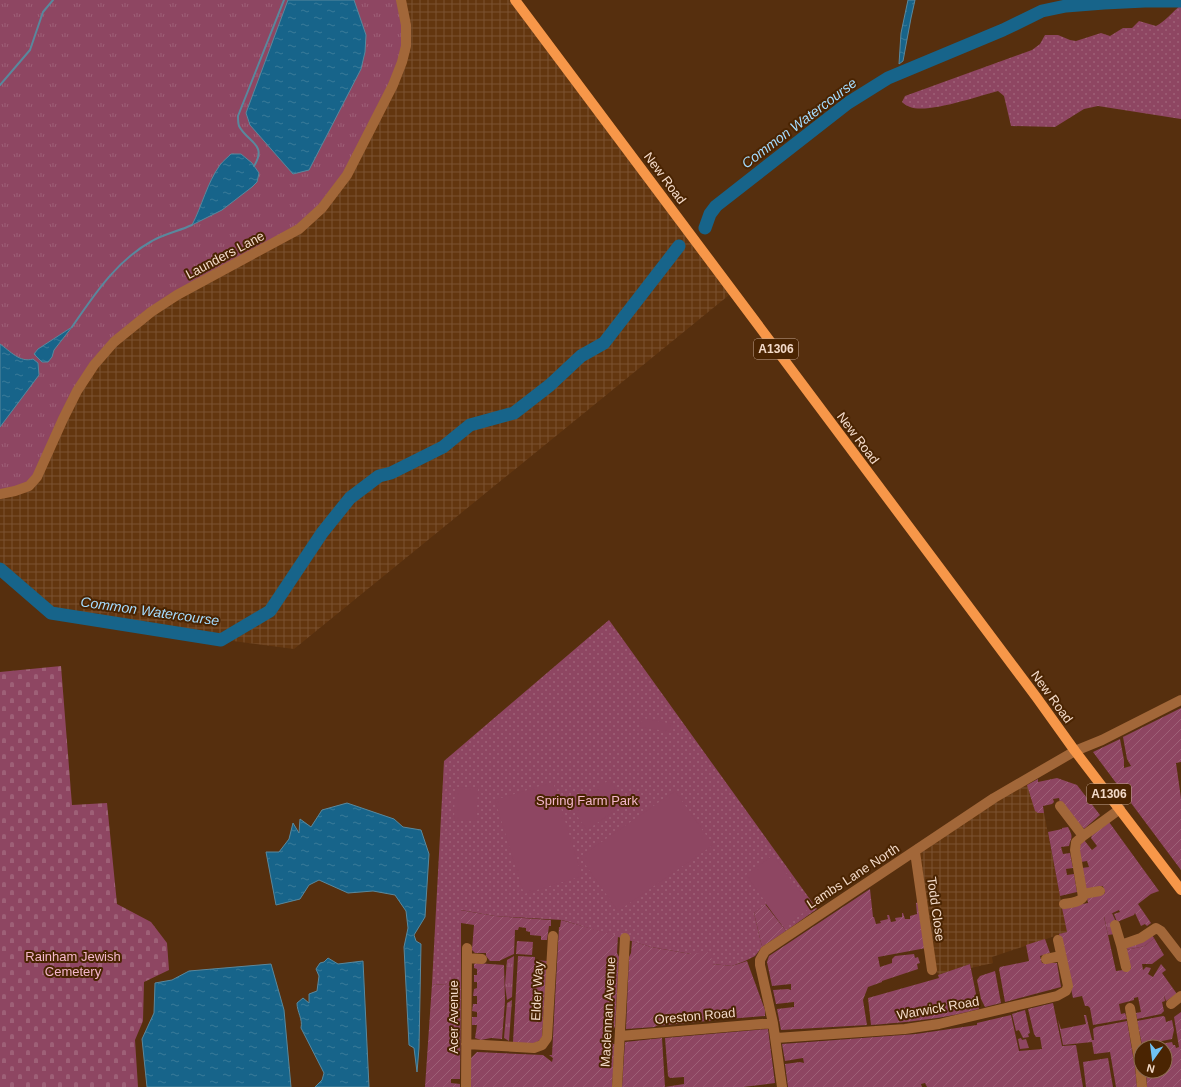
<svg xmlns="http://www.w3.org/2000/svg" width="1181" height="1087" font-family="Arial,sans-serif">
<style>
.industrial{fill:url(#industrial-grid)}
.grass{fill:url(#grass-tufts)}
.cemetery{fill:url(#cemetery-stones)}
.park{fill:url(#park-dots)}
.garden{fill:url(#garden-furrows)}
.pitch{fill:#8e4662}
.water{fill:url(#water-ripples);stroke:#59889d}
.lines{fill:none;stroke-linecap:round;stroke-linejoin:round}
.stream{stroke:#59889d;stroke-width:2}
.river{stroke:#17648a;stroke-width:13}
.minor{stroke:#a26739;stroke-width:10}
.major{stroke:#f79749;stroke-width:10}
.labels{text-anchor:middle;dominant-baseline:central;stroke-width:4;stroke-linejoin:round;paint-order:stroke}
.shield{fill:#4a2402;stroke:#c1a48e;stroke-width:1}
.shield-label{font-size:12px;font-weight:bold;fill:#f4dbca}
.street-label{font-size:13px;fill:#f4dbca;stroke:#4a2402}
.park-label{font-size:13px;fill:#f4b7cc;stroke:#4a2402}
.water-label{font-size:14px;font-style:italic;fill:#a4dcff;stroke:#4a2402}
</style>
<defs>
<pattern id="industrial-grid" width="8" height="8" patternUnits="userSpaceOnUse"><rect width="8" height="8" fill="#63360f"/><path d="M0 4h8M4 0v8" fill="none" stroke="#7a5231"/></pattern>
<pattern id="grass-tufts" width="24" height="20" patternUnits="userSpaceOnUse"><rect width="24" height="20" fill="#8e4662"/><path d="M3 7l-1-3M5 7V3M7 7l1-3M15 17l-1-3M17 17v-4M19 17l1-3" fill="none" stroke="#9e6077"/></pattern>
<pattern id="cemetery-stones" width="16" height="16" patternUnits="userSpaceOnUse"><rect width="16" height="16" fill="#8e4662"/><path d="M2 7V4a2 2 0 0 1 4 0v3zM10 15v-3a2 2 0 0 1 4 0v3z" fill="#9e6077"/></pattern>
<pattern id="park-dots" width="8" height="8" patternUnits="userSpaceOnUse"><rect width="8" height="8" fill="#8e4662"/><path d="M2 2h.1M6 6h.1" fill="none" stroke="#9e6077" stroke-width="1.8" stroke-linecap="round"/></pattern>
<pattern id="garden-furrows" width="10" height="10" patternUnits="userSpaceOnUse"><rect width="10" height="10" fill="#8e4662"/><path d="M-1 1l2-2M0 10L10 0M9 11l2-2" fill="none" stroke="#9e6077"/></pattern>
<pattern id="water-ripples" width="26" height="14" patternUnits="userSpaceOnUse"><rect width="26" height="14" fill="#17648a"/><path d="M2 4q2-2 4 0t4 0M15 11q2-2 4 0t4 0" fill="none" stroke="#397a99"/></pattern>
</defs>
<rect width="100%" height="100%" fill="#562f0e"/>
<path class="industrial" d="M401,0H515L734,291L294,649L49,617L33,597L0,569V491L77,391Z
M1024,776L1038,813H1044L1067,932L992,957L993,963L971,968L970,964L938,975L930,945L915,845Z"/>
<path class="grass" d="M0,0H401L406,46L348,175L299,229L177,295L94,365L29,486L0,491Z
M1112,913L1116,922L1115,934L1108,935L1104,916Z
M1152,935L1154,938L1145,946L1126,950L1128,947Z
M514,956L512,997L507,1000L505,985L507,960Z
M512,1000L509,1041L504,1038L507,1003Z
M1021,1038L1022,1040L1026,1039L1029,1048L1020,1049L1018,1039Z"/>
<path class="cemetery" d="M61,666L72,805L107,803L117,904L151,922L167,943L169,970L144,982L143,1021L135,1040L138,1087H0V672Z"/>
<path class="park" d="M1181,5V119L1098,106L1084,109L1055,127L1011,126L1004,96L998,91C978,96 928,114 910,107C907,106 904,104 902,102L905,96L1032,50L1040,44L1045,35H1058L1070,40L1076,41L1101,33L1110,36L1123,28H1132L1139,21L1156,26C1166,21 1172,12 1181,5Z
M609,620L817,909L786,931L766,904L754,913L762,947L755,956L745,961L732,966L712,964L691,954L651,947L562,920L495,916L461,910V986L432,984L444,761Z"/>
<path class="garden" d="M1181,708V762L1176,763L1181,798V870L1093,752L1120,739L1124,760V768L1131,766L1127,759L1123,737Z
M1057,778L1077,785L1100,815L1084,829L1060,803L1059,798L1053,799L1054,802L1052,804L1043,806L1044,813H1038L1035,811L1027,785L1038,779V782Z
M1109,822L1159,891L1151,894L1138,904L1151,923L1147,926L1145,924L1141,926L1135,913L1134,915L1117,922L1114,914L1120,912L1119,910L1104,917L1116,971L1131,969L1126,950L1145,946L1154,938L1164,955L1152,964H1142L1143,970L1146,967L1151,968L1148,974L1153,977L1161,964L1166,970L1162,973L1177,994L1166,1001L1164,995L1165,1001L1162,1002L1164,1011L1161,1014L1137,1019L1136,1013L1141,1012L1138,997L1134,998V1000L1119,1004L1121,1014L1125,1013L1127,1019L1093,1025L1090,1008L1088,1006H1085L1082,996L1073,998L1059,934L1067,932L1062,908L1088,903L1087,898L1105,893L1103,886L1086,889L1082,868L1089,867L1087,861L1081,862L1078,848L1084,840L1092,850L1097,846L1091,838L1092,835Z
M1068,827C1073,837 1072,835 1069,846L1061,847L1063,854L1070,853L1073,868L1066,869L1067,875L1074,874L1077,892L1060,896L1048,832L1062,829V828Z
M870,889L873,917H874L876,924L881,923L880,921L888,919L887,915H889L891,922L896,921L895,918L902,917V913H903L905,919H910V916L917,914L916,903L919,902L926,948L878,957L880,967L892,963V959L895,956L914,954L915,958L918,957L920,963L917,964L918,969L882,981V982L868,987L863,1000L867,1025L781,1030L777,1009L794,1007V1002L776,1004L773,990L788,989L791,990V984L772,986L767,962L769,956Z
M765,904L786,931L762,947L754,913Z
M460,910L495,916L551,920V926H549L547,940H541V936L530,935V932L526,931V928L519,927L518,930H515L514,954L499,961H490L486,956V953H475L472,950L474,925L461,923Z
M561,920L618,936L617,953L619,957L615,1027L613,1029V1044H615L612,1087H471V1058L477,1052L543,1055L552,1062L553,1058L549,1055H552L559,927H560Z
M1045,939L1050,953L1040,956L1042,963H1057L1061,987L1005,1002L999,969L1000,967L1029,961L1026,945Z
M517,941L533,942L532,955L516,954Z
M632,941L651,947L691,954L711,952L712,964L732,966L747,961L765,1010V1016L728,1019L725,1018L724,1016L717,1017V1020L656,1026L655,1027L626,1029L629,957L631,953Z
M518,956L535,957V960L547,961L542,1037C536,1047 523,1043 513,1042Z
M476,963L504,965L505,1001L502,1039L491,1038L481,1040L475,1038L477,1025H472V1017H477V1012L472,1011L473,1004H477V996H473L474,989L477,988V982H474V975H477V969L474,968V964Z
M970,964L979,1009C942,1019 909,1022 871,1025L868,998L939,978L938,975Z
M995,971L1001,1003L985,1007L981,999L977,980L980,976Z
M432,984L461,986L460,1079H451V1083L460,1084V1087H425Z
M1053,1003L1062,1046L1076,1045L1083,1087H927L925,1083L921,1084L922,1087H788L785,1064L800,1062L804,1063L803,1058L785,1061L782,1044L916,1034L977,1025V1023L1011,1015L1019,1051L1042,1049L1040,1037H1036L1034,1034L1028,1009Z
M1025,1010L1030,1033L1028,1034L1029,1037L1023,1038L1019,1030L1016,1031L1012,1014Z
M1181,1012V1087H1147L1146,1071H1165V1047H1142L1172,1042L1173,1045H1175L1176,1048L1179,1047L1174,1017Z
M1084,1015H1086L1092,1040H1094L1093,1029L1096,1027L1127,1021L1135,1067L1137,1087H1116L1110,1052L1094,1054L1092,1042L1063,1045L1058,1020L1061,1029L1086,1024Z
M1163,1016L1165,1017L1166,1022L1172,1020L1174,1030L1172,1039L1142,1045L1137,1021Z
M768,1029L775,1083L743,1087H622L625,1042L662,1038L665,1087L684,1084V1077L670,1078L668,1076L665,1038Z
M1108,1058L1113,1087H1086L1083,1062Z"/>
<path class="pitch" d="M642,718L673,724L672,732L640,727Z
M609,780L626,803L587,830L570,806Z
M553,782L582,876L524,894L495,800Z
M455,787L478,788L476,821L454,820Z
M675,791L713,845L618,911L580,857Z
M773,855L811,907L784,927L746,875Z"/>
<path class="water" d="M288,0H354L366,35L365,52L361,69L309,170L293,174L250,125L246,113Z
M908,0H915L911,18L903,61L899,64L901,33Z
M231,154H241L252,163L259,173L257,182L252,187L222,210L192,225C202,206 207,183 220,165C223,161 227,158 231,154Z
M72,327L54,350L52,357L48,362H42L34,354L38,349Z
M0,344C10,351 20,363 33,359L38,363L39,375L0,427Z
M347,803L394,819L403,827L421,830L429,854L425,917L414,935L416,941L421,944L419,1048L417,1072L414,1048L409,1045L404,947L408,928L406,911L395,895L373,891L348,893L319,880L309,885L300,899L276,905L266,852H279L289,839L293,823L299,833L300,819L311,827L322,810Z
M328,958L338,964L363,961L369,1087H315L322,1080L324,1073L301,1028C303,1019 297,1012 297,1003L303,998L309,1003V994L317,991L319,976L316,969L320,963L324,962Z
M271,964L284,1010L291,1087H147L142,1039L154,1013L155,983L172,980L189,971Z"/>
<g class="lines">
<path class="stream" d="M0,85L30,50L43,12L53,0
M254,166C268,144 247,142 239,126C238,123 238,119 238,116L284,0
M72,327C94,295 117,260 152,241C164,234 179,231 192,225"/>
<path class="river" d="M705,228L710,214L716,206L848,103L888,78L1003,30L1042,11L1066,6L1104,3L1145,1H1181
M0,569L51,613L221,640L270,611L322,533L350,498L379,476L391,473L443,447L470,425L514,413L550,385L581,356L604,343L679,246"/>
<path class="minor" d="M0,494L15,491L29,486L37,477L63,419L77,391L94,365L114,342L151,312L177,295L299,229L322,208L347,175L393,85L402,62L406,46V25L401,0
M1060,806L1083,836
M915,852L932,970
M1083,894L1100,891
M1064,904C1070,903 1079,903 1083,897L1075,850L1076,842L1083,836L1120,809
M1115,925L1121,945
M467,958L482,959
M1046,959L1061,956
M1126,967L1121,945L1141,938L1156,928L1161,931L1181,957
M1171,1004L1181,996
M1130,1008L1140,1065L1142,1087
M620,1036L773,1023
M776,1038L905,1029L939,1024L1057,996L1066,991L1068,986L1058,940
M466,1044L534,1048L542,1045L547,1038L553,936
M466,1087L467,948
M617,1087L625,938
M782,1087L773,1023L760,965V960L765,951L994,798L1075,751L1102,740L1181,700"/>
<path class="major" d="M515,0L1037,698L1075,751L1181,890"/>
</g>
<g class="labels">
<g class="shield">
<rect x="754" y="339" width="44" height="20" rx="3"/>
<rect x="1087" y="784" width="44" height="20" rx="3"/>
</g>
<g class="shield-label">
<text x="776" y="349">A1306</text>
<text x="1109" y="794">A1306</text>
</g>
<g class="street-label">
<text transform="translate(665 178) rotate(53)">New Road</text>
<text transform="translate(225 255) rotate(-28)">Launders Lane</text>
<text transform="translate(858 438) rotate(53)">New Road</text>
<text transform="translate(1052 697) rotate(54)">New Road</text>
<text transform="translate(853 876) rotate(-33)">Lambs Lane North</text>
<text transform="translate(936 909) rotate(82)">Todd Close</text>
<text transform="translate(537 991) rotate(-87)">Elder Way</text>
<text transform="translate(938 1008) rotate(-10)">Warwick Road</text>
<text transform="translate(608 1012) rotate(-87)">Maclennan Avenue</text>
<text transform="translate(695 1016) rotate(-5)">Oreston Road</text>
<text transform="translate(453 1017) rotate(-90)">Acer Avenue</text>
</g>
<g class="park-label">
<text x="587" y="800">Spring Farm Park</text>
<text x="73" y="956">Rainham Jewish<tspan x="73" dy="15">Cemetery</tspan></text>
</g>
<g class="water-label">
<text transform="translate(799 123) rotate(-37)">Common Watercourse</text>
<text transform="translate(150 611) rotate(8)">Common Watercourse</text>
</g>
</g>
<g transform="translate(1153 1059) rotate(194)"><circle r="19" fill="#4a2402" stroke="#8e6d52"/>
<path d="M0-3L7 15L0 10L-7 15Z" fill="#6fc2f4"/>
<text y="-6" font-size="11" font-weight="bold" text-anchor="middle" fill="#f4dbca">N</text>
</g>
</svg>
